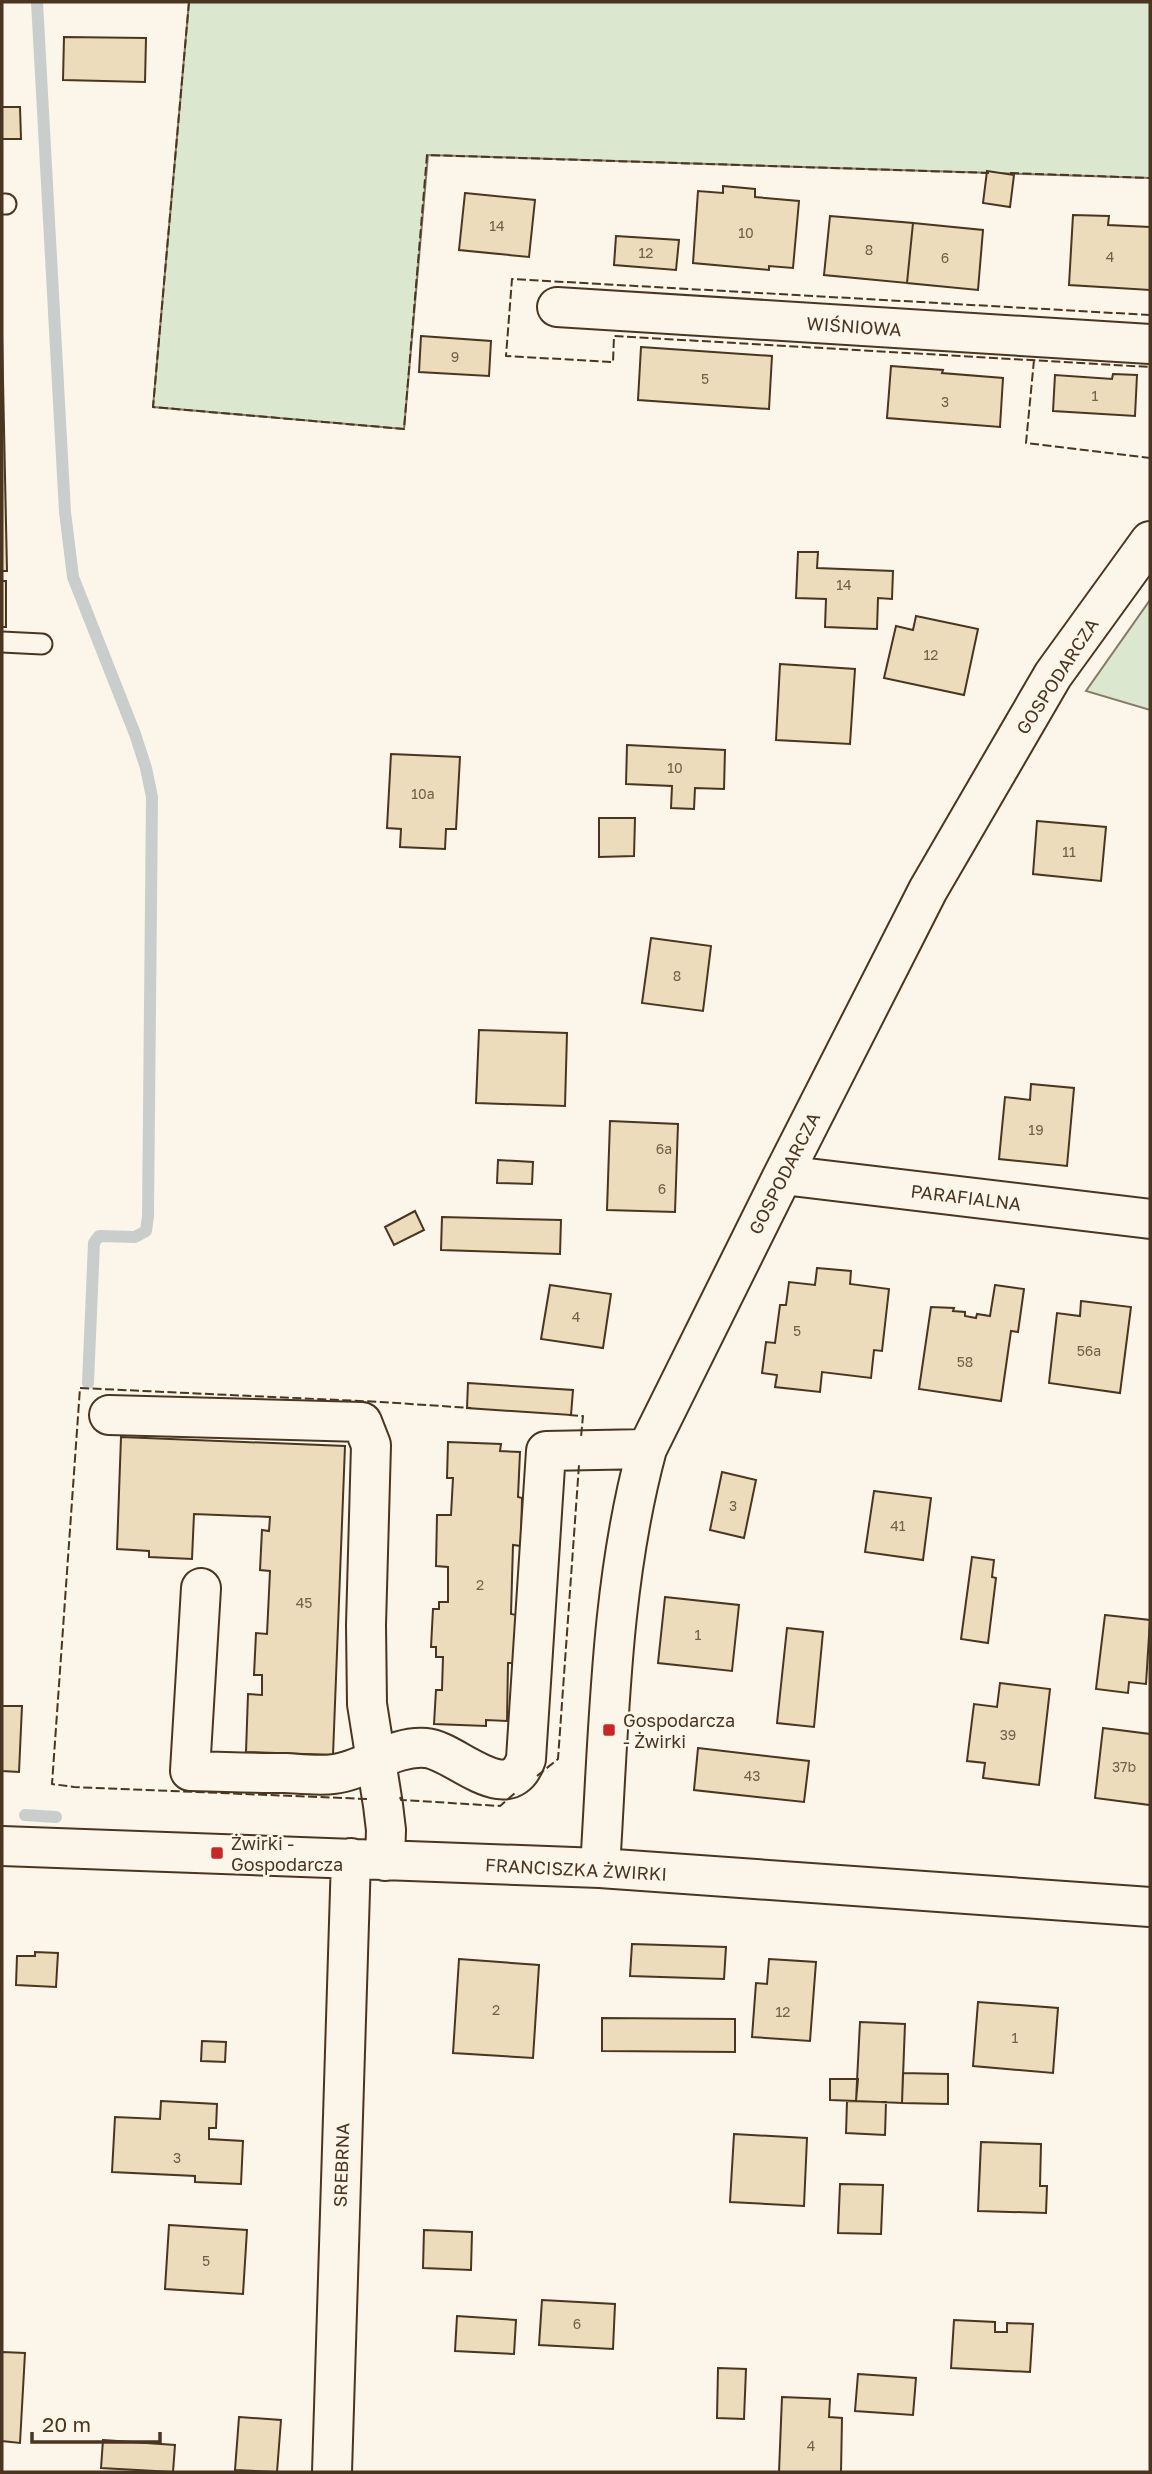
<svg xmlns="http://www.w3.org/2000/svg" width="1152" height="2474" font-family="'Golos Text',sans-serif">
<style>
.green{fill:#dce7d0;stroke:#887966;stroke-width:2}
.lines{fill:none;stroke-linecap:round;stroke-linejoin:round}
.stream{stroke:#c9cecd;stroke-width:12}
.building{fill:#ecdcbc;stroke:#4a3520;stroke-width:2}
.service-casing{stroke:#4a3520;stroke-width:23}
.minor-casing{stroke:#4a3520;stroke-width:42}
.service{stroke:#fbf6e9;stroke-width:19}
.minor{stroke:#fbf6e9;stroke-width:38}
.fence{stroke:#4a3520;stroke-width:2;stroke-dasharray:9 3.5;stroke-linecap:butt}
.poi-dot{fill:#c62828;stroke:#fbf6e9;stroke-width:2.5}
.labels{text-anchor:middle;dominant-baseline:central;stroke-width:5;stroke-linejoin:round;paint-order:stroke}
.number-label{font-size:14px;fill:#725f47}
.street-label{font-size:18px;fill:#4a3520;stroke:#fbf6e9}
.poi-label{font-size:18px;fill:#4a3520;stroke:#fbf6e9;text-anchor:start}
</style>
<rect width="100%" height="100%" fill="#fbf6e9"/>
<path class="green" d="M189,2H1150V178L428,155L404,429L153,407Z
M1150,600V710L1086,691Z"/>
<g class="lines">
<path class="stream" d="M37,2L65,512L73,577L135,734L146,768L152,797L148,1216L146,1231L135,1237L99,1236L94,1243L88,1383
M25,1815L56,1817"/>
</g>
<path class="building" d="M64,37L146,38L145,82L63,80Z
M2,107H20L21,139H2Z
M987,171L1014,175L1010,207L983,203Z
M723,186L755,189V197L799,201L793,268L769,266V270L693,263L698,191L723,193Z
M465,193L535,200L529,257L459,250Z
M1073,215L1109,216L1108,225L1150,227V290L1069,285Z
M830,216L913,223L907,283L824,275Z
M913,223L983,230L978,290L907,283Z
M616,236L679,240L676,270L614,265Z
M2,333L7,571H2Z
M421,336L491,341L489,376L419,372Z
M641,347L772,356L769,409L638,400Z
M891,366L943,370L942,373L1003,378L1000,427L887,418Z
M1113,374L1137,375L1135,416L1053,411L1055,375L1112,379Z
M798,552H818L817,568L893,571L892,599L878,598L877,629L825,627L826,599L796,598Z
M2,581H6V627H2Z
M916,616L978,629L964,695L884,678L896,626L913,630Z
M780,664L855,669L850,744L776,740Z
M627,745L725,750L724,789L695,788L694,809L671,808L672,786L626,784Z
M391,754L460,757L456,829H446L445,849L400,847L401,829L387,828Z
M599,818H635L634,856L599,857Z
M1037,821L1106,827L1101,881L1033,874Z
M651,938L711,946L703,1011L642,1003Z
M479,1030L567,1033L565,1106L476,1103Z
M1031,1084L1074,1088L1067,1166L999,1159L1005,1097L1030,1100Z
M610,1121L678,1124L675,1212L607,1210Z
M498,1160L533,1162L532,1184L497,1183Z
M415,1211L424,1230L394,1245L385,1227Z
M442,1217L561,1220L560,1254L441,1250Z
M817,1268L851,1271L850,1284L889,1289L882,1351L874,1350L871,1378L822,1372L820,1392L775,1387L777,1375L762,1373L766,1342L775,1343L780,1305H786L789,1282L815,1285Z
M550,1285L611,1294L603,1348L541,1339Z
M995,1285L1024,1289L1018,1332L1011,1331L1001,1401L919,1389L931,1307L954,1308L953,1311L965,1312V1316L976,1318L977,1314L990,1316Z
M1081,1301L1131,1307L1120,1393L1049,1383L1057,1313L1080,1316Z
M468,1383L573,1390L571,1415L467,1408Z
M121,1437L345,1446L333,1755L246,1752L248,1694L262,1695V1675H254L256,1633L267,1634L270,1571L260,1570L262,1530L269,1531L270,1517L194,1514L192,1559L149,1557V1551L117,1549Z
M448,1442L501,1444L500,1451L520,1452L518,1497L522,1498L521,1546L513,1545L511,1614L517,1615L515,1663H508L507,1721L486,1720V1726L434,1724L436,1690H442L443,1657H436V1647H431L433,1609H439V1602H448V1567L436,1566L437,1515H451L453,1478H447Z
M722,1472L756,1480L744,1538L710,1530Z
M874,1491L931,1498L923,1560L865,1552Z
M972,1557L994,1560L992,1577L996,1578L988,1643L961,1639Z
M665,1597L739,1605L732,1671L658,1663Z
M1105,1615L1150,1620L1146,1684L1129,1682L1128,1693L1096,1689Z
M787,1628L823,1632L814,1727L777,1723Z
M1000,1683L1050,1689L1039,1785L983,1778L985,1763L967,1761L974,1704L997,1707Z
M2,1706H22L19,1772L2,1771Z
M1103,1728L1150,1734V1805L1095,1798Z
M698,1748L809,1761L804,1802L694,1790Z
M632,1944L726,1947L724,1979L630,1976Z
M35,1952L58,1953L56,1987L16,1985L17,1956H35Z
M459,1959L539,1965L533,2058L453,2053Z
M769,1959L816,1962L810,2041L752,2037L756,1983L767,1984Z
M978,2002L1058,2008L1053,2073L973,2066Z
M602,2018L735,2019V2052L602,2051Z
M860,2022L905,2024L902,2103L856,2101Z
M202,2041L226,2042L225,2062L201,2061Z
M903,2073L948,2074V2104L902,2103Z
M830,2079H858L856,2101L830,2100Z
M161,2101L217,2104L216,2128H209V2139L243,2141L241,2184L195,2182V2176L112,2172L115,2117L160,2119Z
M847,2101L886,2102L885,2135L846,2133Z
M734,2134L807,2138L804,2206L730,2202Z
M981,2142L1041,2144L1040,2186H1047L1046,2213L978,2211Z
M840,2184L883,2185L881,2234L838,2233Z
M169,2225L247,2230L243,2294L165,2289Z
M424,2230L472,2232L471,2270L423,2268Z
M542,2300L615,2304L613,2349L539,2345Z
M457,2316L516,2320L514,2354L455,2351Z
M954,2320L995,2322V2332H1007V2323L1033,2324L1030,2372L951,2368Z
M2,2352L25,2353L20,2443L2,2441Z
M718,2368L746,2369L744,2419L717,2418Z
M858,2374L916,2378L913,2415L855,2411Z
M782,2397L830,2399L829,2417L842,2418L841,2472H779Z
M239,2417L281,2420L277,2472L235,2470Z
M103,2440L175,2445L173,2472L101,2468Z"/>
<g class="lines">
<g class="service-casing">
<path id="service" d="M2,204H6
M2,642L42,644"/>
</g>
<g class="minor-casing">
<path id="minor" d="M557,307L1150,344
M783,1175L1150,1219
M109,1415L362,1422L371,1445L366,1625L367,1704L383,1805L386,1830L385,1861
M201,1588L190,1771C222,1772 254,1773 286,1773C302,1774 319,1776 334,1774C365,1770 394,1745 426,1748C455,1750 509,1810 526,1759L546,1451L647,1449
M2,1846L600,1868L1150,1907
M600,1868C609,1729 610,1585 647,1449L783,1175L928,890L1053,675L1150,541
M332,2472L351,1858"/>
</g>
<use href="#service" class="service"/>
<use href="#minor" class="minor"/>
<path class="fence" d="M189,2L153,407L404,429L427,155L989,173
M1010,173L1150,178
M1150,315L512,279L506,356L613,362L614,336L1150,367
M1034,360L1026,443L1150,458
M569,1415L583,1416L581,1437
M537,1776L558,1759L579,1465
M400,1797L401,1800L500,1806L515,1793
M367,1799L74,1787L52,1784L80,1388L381,1402L471,1408"/>
</g>
<g class="poi-dot">
<rect x="602" y="1723" width="14" height="14" rx="3.5"/>
<rect x="210" y="1846" width="14" height="14" rx="3.5"/>
</g>
<g class="labels">
<g class="number-label">
<text x="497" y="225">14</text>
<text x="746" y="232">10</text>
<text x="869" y="249">8</text>
<text x="646" y="252">12</text>
<text x="1110" y="256">4</text>
<text x="945" y="257">6</text>
<text x="455" y="356">9</text>
<text x="705" y="378">5</text>
<text x="1095" y="395">1</text>
<text x="945" y="401">3</text>
<text x="844" y="584">14</text>
<text x="931" y="654">12</text>
<text x="675" y="767">10</text>
<text x="423" y="793">10a</text>
<text x="1069" y="851">11</text>
<text x="677" y="975">8</text>
<text x="1036" y="1129">19</text>
<text x="664" y="1148">6a</text>
<text x="662" y="1188">6</text>
<text x="576" y="1316">4</text>
<text x="797" y="1330">5</text>
<text x="1089" y="1350">56a</text>
<text x="965" y="1361">58</text>
<text x="733" y="1505">3</text>
<text x="898" y="1525">41</text>
<text x="480" y="1584">2</text>
<text x="304" y="1602">45</text>
<text x="698" y="1634">1</text>
<text x="1008" y="1734">39</text>
<text x="1124" y="1766">37b</text>
<text x="752" y="1775">43</text>
<text x="496" y="2009">2</text>
<text x="783" y="2011">12</text>
<text x="1015" y="2037">1</text>
<text x="177" y="2157">3</text>
<text x="206" y="2260">5</text>
<text x="577" y="2323">6</text>
<text x="811" y="2445">4</text>
</g>
<g class="street-label">
<text transform="translate(854 326) rotate(4)">WIŚNIOWA</text>
<text transform="translate(1057 676) rotate(-57)">GOSPODARCZA</text>
<text transform="translate(784 1173) rotate(-63)">GOSPODARCZA</text>
<text transform="translate(966 1197) rotate(7)">PARAFIALNA</text>
<text transform="translate(576 1869) rotate(3)">FRANCISZKA ŻWIRKI</text>
<text transform="translate(341 2165) rotate(-88)">SREBRNA</text>
</g>
<g class="poi-label">
<text x="623" y="1720">Gospodarcza<tspan x="623" dy="21">- Żwirki</tspan></text>
<text x="231" y="1843">Żwirki -<tspan x="231" dy="21">Gospodarcza</tspan></text>
</g>
</g>
<rect width="1152" height="2474" fill="none" stroke="#4a3520" stroke-width="7"/>
<path d="M32 2432v10h128v-10" fill="none" stroke="#4a3520" stroke-width="3.5"/>
<text x="42" y="2432" font-size="21" fill="#4a3520" stroke="#fbf6e9" stroke-width="5" paint-order="stroke">20 m</text>
</svg>
